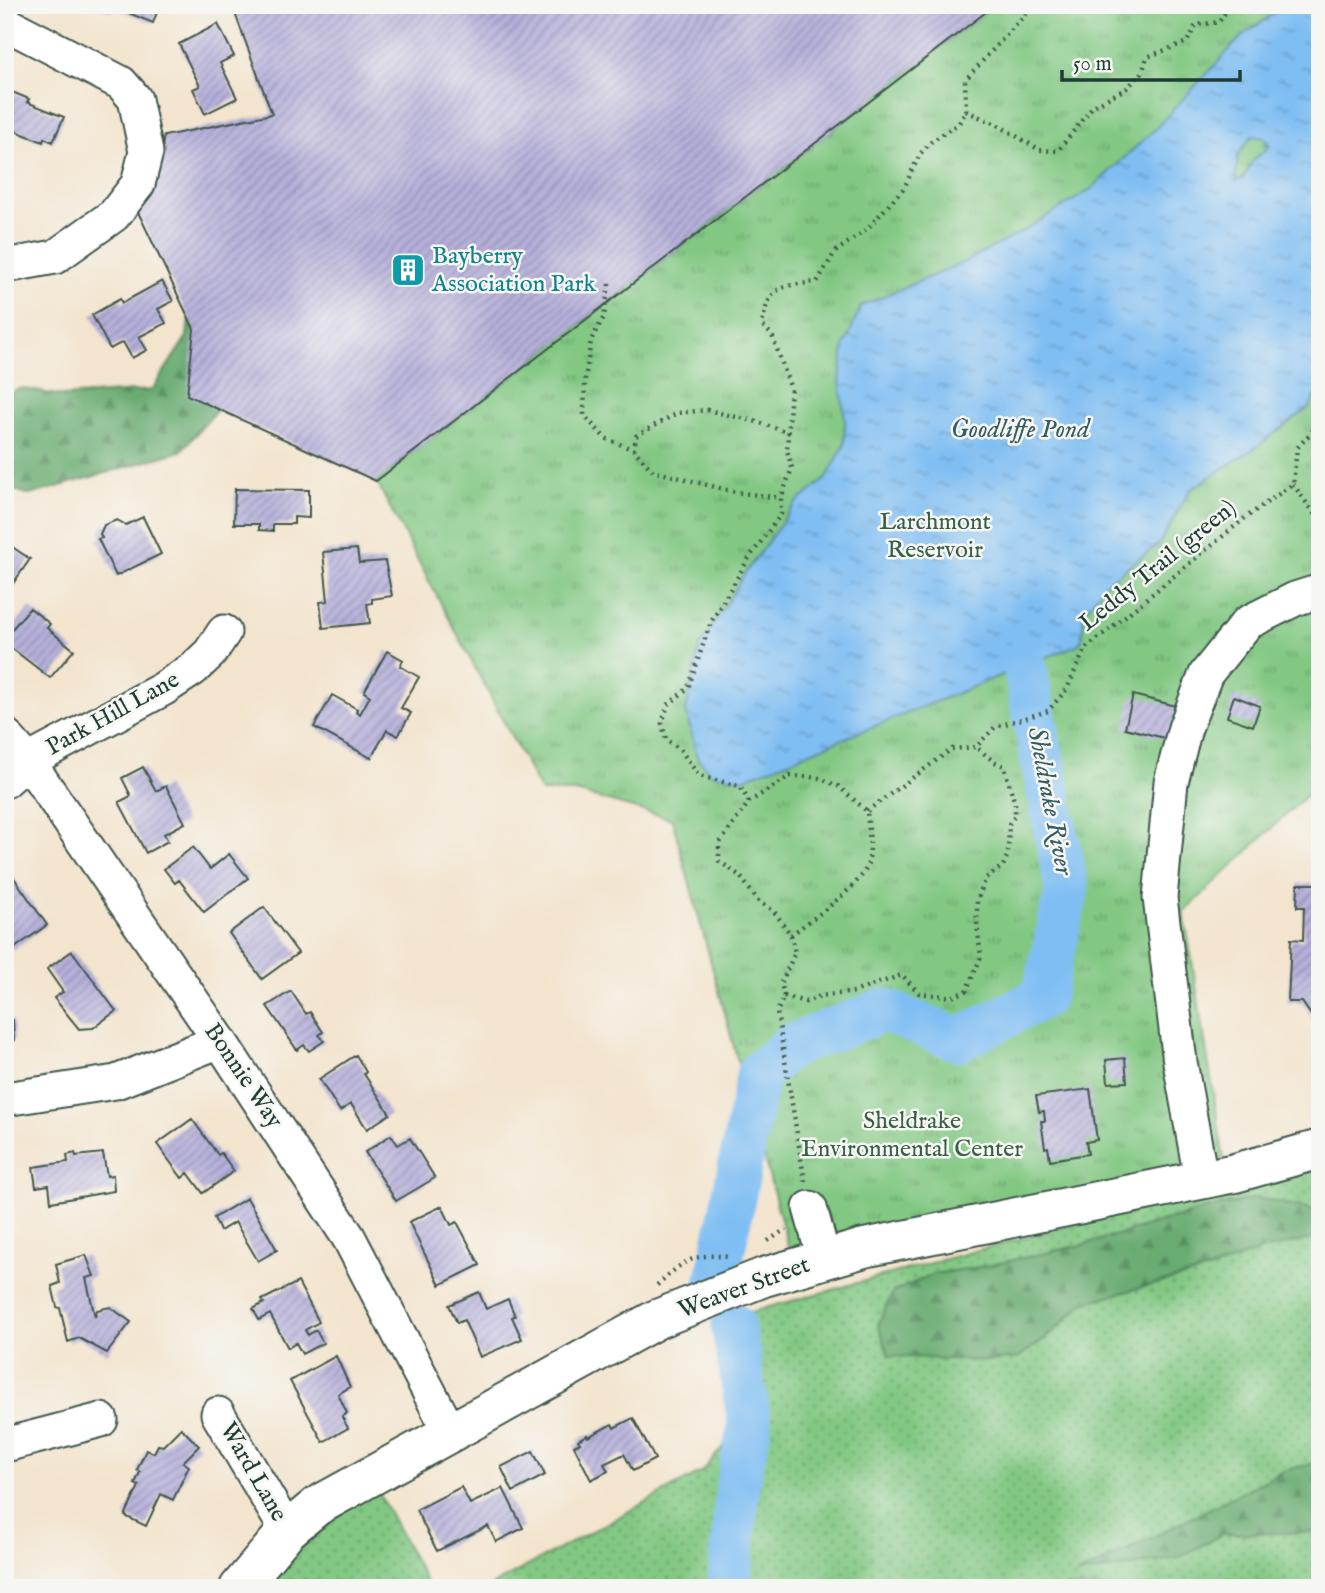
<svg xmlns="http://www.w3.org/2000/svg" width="1325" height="1593" font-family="'IM FELL English',serif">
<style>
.grass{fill:url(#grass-dots);stroke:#50825c;stroke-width:2}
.forest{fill:url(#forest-firs);stroke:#447452;stroke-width:2}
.park{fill:url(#park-tufts);stroke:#50825c;stroke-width:2}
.water{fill:url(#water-ripples);stroke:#4f7e94;stroke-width:2;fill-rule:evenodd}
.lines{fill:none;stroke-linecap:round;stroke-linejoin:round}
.river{stroke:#7fbef3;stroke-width:44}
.building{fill:url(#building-hatch)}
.minor-casing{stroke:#3f564b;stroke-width:37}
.major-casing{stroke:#3f564b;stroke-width:42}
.path{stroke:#3f564b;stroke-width:4.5;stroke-dasharray:2 5;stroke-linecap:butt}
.minor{stroke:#fff;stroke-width:33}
.major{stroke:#fff;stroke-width:38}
.labels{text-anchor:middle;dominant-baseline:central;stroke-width:5;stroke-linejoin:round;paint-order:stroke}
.culture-label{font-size:24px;fill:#0d838f;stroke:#f6f6f2;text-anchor:start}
.park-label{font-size:24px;fill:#386048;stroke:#f6f6f2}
.street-label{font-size:24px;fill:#1f3d34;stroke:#f6f6f2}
.water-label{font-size:26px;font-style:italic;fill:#375d64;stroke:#f6f6f2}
</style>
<defs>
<pattern id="grass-dots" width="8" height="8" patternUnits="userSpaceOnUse" patternTransform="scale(1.75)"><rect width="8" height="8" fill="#82c883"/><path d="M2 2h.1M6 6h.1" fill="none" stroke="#6aa46c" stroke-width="1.8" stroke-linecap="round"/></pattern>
<pattern id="forest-firs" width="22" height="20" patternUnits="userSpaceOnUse" patternTransform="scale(1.75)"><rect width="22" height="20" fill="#69ac71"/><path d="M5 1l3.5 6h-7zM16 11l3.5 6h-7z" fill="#568d5e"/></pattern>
<pattern id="park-tufts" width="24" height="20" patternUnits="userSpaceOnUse" patternTransform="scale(1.75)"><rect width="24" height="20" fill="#82c883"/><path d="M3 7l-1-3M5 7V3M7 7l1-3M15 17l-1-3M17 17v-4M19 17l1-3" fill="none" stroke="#6aa46c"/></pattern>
<pattern id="water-ripples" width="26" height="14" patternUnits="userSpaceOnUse" patternTransform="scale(1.75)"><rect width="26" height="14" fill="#7fbef3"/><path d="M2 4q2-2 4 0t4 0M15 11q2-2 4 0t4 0" fill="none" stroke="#679cc6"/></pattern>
<pattern id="building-hatch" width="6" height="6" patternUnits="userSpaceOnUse" patternTransform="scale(1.75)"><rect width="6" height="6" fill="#b6b0db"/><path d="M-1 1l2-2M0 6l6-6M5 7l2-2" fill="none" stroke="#9390b2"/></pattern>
</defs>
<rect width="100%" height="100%" fill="#f6f6f2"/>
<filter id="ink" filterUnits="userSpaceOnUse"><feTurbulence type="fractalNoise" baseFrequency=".0143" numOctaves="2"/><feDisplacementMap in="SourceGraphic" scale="14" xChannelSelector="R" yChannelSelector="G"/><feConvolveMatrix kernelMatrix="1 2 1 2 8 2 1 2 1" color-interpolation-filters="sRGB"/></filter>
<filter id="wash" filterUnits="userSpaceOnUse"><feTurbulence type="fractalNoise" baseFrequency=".00686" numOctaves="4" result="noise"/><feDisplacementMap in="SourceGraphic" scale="28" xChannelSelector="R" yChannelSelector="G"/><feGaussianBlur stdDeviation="1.57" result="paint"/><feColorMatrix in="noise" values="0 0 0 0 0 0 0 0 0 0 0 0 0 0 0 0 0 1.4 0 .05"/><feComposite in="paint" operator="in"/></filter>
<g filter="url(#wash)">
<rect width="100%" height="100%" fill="#f3e4cd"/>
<path class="grass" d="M1320,1157V1588H487L702,1472L735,1433L714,1322Z
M375,1486L429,1588H251Z"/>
<path class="forest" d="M192,290L254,368L181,451L30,495L5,487V395L21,388L63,396L152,390L187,336Z
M1257,1198L1320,1211V1237L1262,1250L1209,1270L1083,1303L1051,1334L1018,1358L985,1361L889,1356L878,1324L893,1292L933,1274L986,1266L1086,1244L1209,1208Z
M1320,1462V1532L1222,1534L1179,1558L1077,1575L1286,1470Z"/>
<path class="park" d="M995,5H1320V782L1184,912L1224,1159L792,1260L672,819L576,792H541L376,481Z"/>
<path class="water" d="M1285,5H1320V387L1310,407L1255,448L1190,490L1159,544L1106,583L1084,613L1082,640L1077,645L743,779L711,774L697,757L686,711L699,648L745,573L796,503L826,479L844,446L845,420L840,381L844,347L861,306L969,260L1025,230L1090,190L1155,129L1241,37ZM1252,136L1264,138L1268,143L1264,144L1270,146L1254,159L1243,179L1236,181L1238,155Z"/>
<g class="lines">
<path class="river" d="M717,1282L758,1074L791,1046L884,1010L959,1040L1043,997L1067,890L1024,662
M729,1588L738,1482L750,1425L733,1325"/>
</g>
<g id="blocks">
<path class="building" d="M96,5H167L166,9L159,7L153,23L114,7L112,12Z
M232,5H995L376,481L187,395L194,329L138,212L154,187L164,136L272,114Z
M218,24L234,56L220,63L237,98L205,114L193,89L200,86L179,44Z
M5,89L29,99L27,102L64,117L53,142L44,138L43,142L5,127Z
M162,281L173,301L158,309L166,323L139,337L147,350L132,358L123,342L110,349L92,315L120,299L122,303Z
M235,489L309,490V518L294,517V524H273V531L259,530V524H234Z
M143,517L161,554L116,576L98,539L102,538L100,534L104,525L117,520L126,525Z
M5,542L30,559L5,595Z
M357,549L359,563L385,561L392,596L372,599V603L367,604L370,623L323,628L320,602L328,601L323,552Z
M30,608L50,624L47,628L74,650L50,678L5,643V637Z
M387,651L403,660L400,666L419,677L401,708L411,713L398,736L387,730L371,758L314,727L332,695L357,709L356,712L360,714L370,696L364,692Z
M1133,695L1176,706L1168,739L1125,728Z
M1234,696L1260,706L1253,726L1227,717Z
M143,767L156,791L166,786L185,823L164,834L168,841L146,853L119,802L131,796L122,778Z
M193,847L210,869L229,854L248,878L204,912L179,880L175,883L164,869Z
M5,865L47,925L12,950L5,941Z
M1298,884H1320V1028L1302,1002H1288L1291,939L1303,940L1304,907H1297Z
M264,907L298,953L262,979L229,933Z
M72,951L116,1011L93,1028L79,1029L54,998L63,992L47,969Z
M291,991L306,1014L310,1012L323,1032L319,1035L324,1041L309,1051L304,1045L297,1050L267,1006Z
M5,1020H13L14,1040H5Z
M356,1055L366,1072L364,1074L390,1114L367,1129L351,1104L340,1111L319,1079Z
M1125,1058L1127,1082L1108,1083L1106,1060Z
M1090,1089L1097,1140L1086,1142L1088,1154L1050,1160L1048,1147L1045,1148L1041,1121H1045L1044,1111L1039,1112L1036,1096Z
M192,1119L218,1155L221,1153L234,1171L203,1193L188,1173L182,1178L157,1144Z
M391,1135L398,1145L410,1138L435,1178L396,1201L365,1152Z
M75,1153L76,1156L103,1153L107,1176L113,1175L114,1191L51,1202L49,1185L36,1187L33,1167L68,1162L67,1155Z
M247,1198L277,1250L258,1261L235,1222L220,1231L214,1218Z
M442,1206L451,1225L457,1222L480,1265L440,1285L409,1222Z
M86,1255L94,1276L86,1278L95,1317L97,1310L110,1307L131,1322L107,1353L79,1338L68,1342L60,1308L57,1307L52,1286L60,1283L56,1264Z
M298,1282L319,1322L305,1330L308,1335L316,1330L323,1343L302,1354L296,1343L288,1348L270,1314L259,1320L253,1309L264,1303L262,1300Z
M479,1292L486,1309L508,1299L515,1316L512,1317L522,1339L480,1357L464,1320L457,1323L449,1305Z
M336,1356L350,1387L338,1394L347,1413L342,1417L348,1428L323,1442L290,1381Z
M633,1418L655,1459L633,1471L624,1454L604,1464L608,1471L591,1480L574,1446L580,1443L578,1440L587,1435L588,1437L612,1424L614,1428Z
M181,1428L199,1446L183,1462L189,1466L173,1500L161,1494L146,1526L125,1516L139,1486L135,1484L140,1472L137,1470L146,1450L154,1453L158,1445L163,1446Z
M533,1451L545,1475L513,1492L501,1467Z
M461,1487L470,1504L503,1488L523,1528L496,1542L488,1526L437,1551L416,1510Z"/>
</g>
</g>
<g filter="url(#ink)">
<use href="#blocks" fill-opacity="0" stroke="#3f564b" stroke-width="2"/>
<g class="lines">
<g class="minor-casing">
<path id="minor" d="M5,23L121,83L135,99L146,152L138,184L114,215L55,257L5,266
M5,735L28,761L220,1041L349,1238L450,1432
M5,781L28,761L163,689L193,669L210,653L224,632
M5,1099L116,1082L220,1041
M1201,1178L1180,1062L1160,898L1171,782L1185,728L1206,674L1247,623L1295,599L1320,591
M810,1208L824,1259
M218,1414L287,1531
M5,1445L101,1420"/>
</g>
<g class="major-casing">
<path id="major" d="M239,1588L287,1531L317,1506L657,1319L764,1277L864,1248L1235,1173L1320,1149"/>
</g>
<path class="path" d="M966,111L996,124L1040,150L1058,151L1093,106L1127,88L1142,73L1147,57L1187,42L1196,25L1219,22L1230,5
M609,284L604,317L591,340L585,379L584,415L605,438L634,450L653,471L735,492L781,498
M634,450L636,436L677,413L707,410L754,421L790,433
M1293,484L1320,522
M749,802L740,786L699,776L680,749L666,740L662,723L668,705L688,688L711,622L749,558L781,514V498L792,468L787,450L791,389L772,335L762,325C769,285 780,286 817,282L835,252L867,229L904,188L920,154L931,142L959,123L966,111L965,80L1034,5
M867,811L952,749L976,747L995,727L1048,711L1067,689L1085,649L1245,518L1293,484L1297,448L1320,423
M791,935C810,920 859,888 867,866C873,850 868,828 867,811L838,786L819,778L790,776L749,802L719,844V861L740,876L759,902L773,910L791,935L795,953L781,983L784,996L777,1012L805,1183
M784,996L806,1002L820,996L854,992L902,975L919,993L952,997L966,991L981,957L977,923V901L986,878L1003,866L1008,854L1009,824L1015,816V804L1004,766L993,761L976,747
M768,1241L786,1229
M657,1285C683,1262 692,1252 729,1257"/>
<use href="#minor" class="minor"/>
<use href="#major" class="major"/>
</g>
</g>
<defs>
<g id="building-square" transform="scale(1.75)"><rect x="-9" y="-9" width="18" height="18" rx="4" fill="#0f9aa8" stroke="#f6f6f2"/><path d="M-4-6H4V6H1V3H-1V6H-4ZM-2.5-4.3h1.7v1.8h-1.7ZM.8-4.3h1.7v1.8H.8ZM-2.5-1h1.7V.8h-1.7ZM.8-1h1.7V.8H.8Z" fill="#fff"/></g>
</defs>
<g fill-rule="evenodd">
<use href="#building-square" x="408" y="270"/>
</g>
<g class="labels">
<g class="culture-label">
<text x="432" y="256">Bayberry<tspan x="432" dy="28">Association Park</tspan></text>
</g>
<g class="park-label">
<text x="935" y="522">Larchmont<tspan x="935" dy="28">Reservoir</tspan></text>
<text x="912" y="1121">Sheldrake<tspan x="912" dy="28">Environmental Center</tspan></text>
</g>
<g class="street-label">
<text transform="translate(1158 566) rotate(-39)">Leddy Trail (green)</text>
<text transform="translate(113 714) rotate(-29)">Park Hill Lane</text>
<text transform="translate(243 1076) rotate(56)">Bonnie Way</text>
<text transform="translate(744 1288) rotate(-20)">Weaver Street</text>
<text transform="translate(253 1472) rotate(60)">Ward Lane</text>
</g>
<g class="water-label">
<text x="1020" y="429">Goodliffe Pond</text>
<text transform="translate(1050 801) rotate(79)">Sheldrake River</text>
</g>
</g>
<rect width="1325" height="1593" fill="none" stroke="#f6f6f2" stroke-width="28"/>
<path d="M1062 70v10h178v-10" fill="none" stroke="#1f3d34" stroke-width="3.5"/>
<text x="1073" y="70" font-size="21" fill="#1f3d34" stroke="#f6f6f2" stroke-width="5" paint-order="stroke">50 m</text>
</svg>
